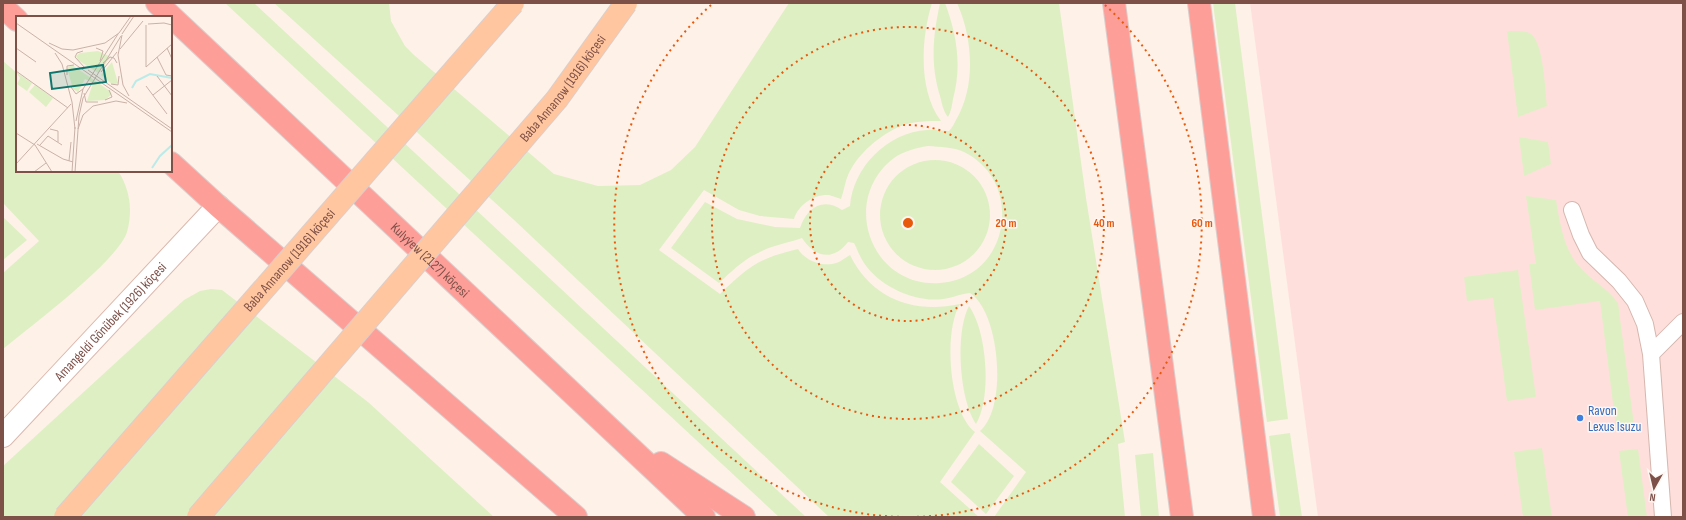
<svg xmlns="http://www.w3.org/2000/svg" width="1686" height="520" font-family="'Sofia Sans Condensed',sans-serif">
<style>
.commercial{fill:#ffdfdc}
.green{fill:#dfefc4;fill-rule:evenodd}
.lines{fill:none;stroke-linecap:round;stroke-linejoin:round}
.lane-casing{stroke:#d5b7af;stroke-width:18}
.secondary-casing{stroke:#dbb8ae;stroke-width:24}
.highway-casing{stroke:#dbcecc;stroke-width:24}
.lane{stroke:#fff;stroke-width:16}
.secondary{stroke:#fff;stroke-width:22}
.highway{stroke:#fe9e99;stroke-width:22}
.primary-bridge-casing{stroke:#dbcecc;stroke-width:24;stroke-linecap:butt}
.primary-bridge{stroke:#ffc69f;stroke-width:22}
.ring{fill:none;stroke:#e8590c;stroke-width:2;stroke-dasharray:2 4}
.shop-dot{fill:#3f7fe0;stroke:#fff6f1;stroke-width:1.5}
.labels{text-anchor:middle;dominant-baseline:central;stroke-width:3;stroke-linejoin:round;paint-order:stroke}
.street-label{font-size:14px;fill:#7d5048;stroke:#fff6f1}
.shop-label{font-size:14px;fill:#366cbe;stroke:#fff6f1;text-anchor:start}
.inset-river{fill:none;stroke:#baebe8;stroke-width:2}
.inset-road{fill:none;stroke:#cab1a8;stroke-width:1}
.view{fill:#0f766e;fill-opacity:0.15;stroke:#0f766e;stroke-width:2}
.inset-edge{fill:none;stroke:#7d5048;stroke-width:2}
.centre{fill:#e8590c;stroke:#fff6f1;stroke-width:2}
.ring-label{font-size:12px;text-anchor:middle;font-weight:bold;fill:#e8590c;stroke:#fff6f1;stroke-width:3;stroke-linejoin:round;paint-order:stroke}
</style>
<rect width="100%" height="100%" fill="#fef1e8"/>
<path class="commercial" d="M1250,3H1683V517H1318Z"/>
<path class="green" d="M225,3H254L806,517H779Z
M274,3H389L391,21L405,46L414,55L554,174L598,186L640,185L671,170L695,147L789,3H932C921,38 918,91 941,121C928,121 914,121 901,126C880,135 858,153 848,175C845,182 844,191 841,199C837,198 833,196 829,195C814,194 798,205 794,219L760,216L739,210L704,190L659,250L720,294C748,267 759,258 798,249C806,262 825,268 839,262C843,260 846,257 850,255C872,299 913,314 960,304C943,332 949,412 975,432L940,482L979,517H829L513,219Z
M940,3H945C957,35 962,66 953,99C952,105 951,112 948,117C943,111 942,103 940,96C930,63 933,36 940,3Z
M957,3H1059L1086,198L1125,442L1118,444L1125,517H994L1026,472L980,431C1008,408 1000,312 970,293C960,294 952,298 943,299C915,303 879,286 864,263C860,257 857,249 854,243L848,242C833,262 814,257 802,238C788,243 773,245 760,252C744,259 732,271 719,283L671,248L705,202L737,219L775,227L800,228C807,208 822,197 842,210L850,206C853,167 888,132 927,130C935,129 942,131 949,131C952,128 954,124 956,120C976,86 973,39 957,3ZM928,146C940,147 953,147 964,152C1025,182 1010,278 940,283C871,288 839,200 894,158C904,151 916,148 928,146Z
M1213,3H1235L1288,419L1267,422Z
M1507,31C1514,31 1524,30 1531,34C1544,44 1545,90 1547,106L1518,117Z
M3,61L17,73V171H118C130,189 133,211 127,232C118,261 30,327 3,349V273L39,241L3,203Z
M1519,137L1548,142L1551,164L1524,176Z
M880 215a55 55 0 1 1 110 0a55 55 0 1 1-110 0Z
M1526,196L1556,200C1560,222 1563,247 1578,265C1590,280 1607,287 1618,303L1634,425L1616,427L1600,301L1535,310L1529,264H1536Z
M3,217L27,240L3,260Z
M1518,270L1536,397L1507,401L1493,298L1467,301L1464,277Z
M211,289L222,290L368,402L494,517H3V466L184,300L200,291Z
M969,306C987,331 992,397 976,424C959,399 955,332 969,306Z
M1290,433L1302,517H1280L1269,436Z
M979,444L1014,476L986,514L951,482Z
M1542,448L1552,517H1523L1514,452Z
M1638,449L1647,517H1628L1619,451Z
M1153,453L1159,517H1141L1135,455Z"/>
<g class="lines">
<g class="lane-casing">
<path id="lane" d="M1572,210L1581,235L1590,253L1619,281L1635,301L1645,324L1651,354L1663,517
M1651,354L1683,322"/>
</g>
<g class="secondary-casing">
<g id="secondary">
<path id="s1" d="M3,436L218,206"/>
</g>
</g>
<g class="highway-casing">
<g id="highway">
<path id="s2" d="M157,3L704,517"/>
<path d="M1114,3L1182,517"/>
<path d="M1199,3L1264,517"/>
<path d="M3,7L17,20"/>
<path d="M171,163L218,206L576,517"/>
<path d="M661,463L744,517"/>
</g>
</g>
<use href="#lane" class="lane"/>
<use href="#secondary" class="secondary"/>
<use href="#highway" class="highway"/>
<g class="primary-bridge-casing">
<g id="primary-bridge">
<path id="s3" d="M65,517L513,3"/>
<path id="s4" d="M198,517L557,99L626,3"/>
</g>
</g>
<use href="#primary-bridge" class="primary-bridge"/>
</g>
<g class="ring">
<circle cx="908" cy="223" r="98"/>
<circle cx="908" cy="223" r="196"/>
<path d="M905 517A294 294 0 0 1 711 5M1105 5A294 294 0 0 1 911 517"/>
</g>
<circle class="shop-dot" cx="1580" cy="418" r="4"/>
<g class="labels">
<g class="street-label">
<text stroke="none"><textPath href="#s4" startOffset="563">Baba Annanow (1916) köçesi</textPath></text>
<text stroke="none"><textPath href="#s3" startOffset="341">Baba Annanow (1916) köçesi</textPath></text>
<text stroke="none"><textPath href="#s2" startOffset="375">Kulyýew (2127) köçesi</textPath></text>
<text stroke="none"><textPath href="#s1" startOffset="157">Amangeldi Gönübek (1926) köçesi</textPath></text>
</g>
<g class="shop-label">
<text x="1588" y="410">Ravon<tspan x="1588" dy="16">Lexus Isuzu</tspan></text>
</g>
</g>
<g transform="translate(16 16)">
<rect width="156" height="156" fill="#fef1e8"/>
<path d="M82,35L95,41L82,57L62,44L60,40L64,37ZM96,46L102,67L97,69L85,59ZM56,49L94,75L96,78L89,84L71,85L77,67L69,63L62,76L57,73L51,52ZM0,56L16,67L11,75L1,68L4,62ZM19,69L37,82L30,91L13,76Z" fill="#dfefc4"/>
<path class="inset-river" d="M116,72L120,65L134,58L156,62M136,152L144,140L156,129"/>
<path class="inset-road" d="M0,7L156,116M132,8L148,7L156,9M130,9V51L156,28M103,17L115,0M106,18L118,0M106,19L102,39L107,69L113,80M33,27L46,33L57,34L89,27L103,17M0,32L20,46M80,32L87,35L84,45M151,32L156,43M104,33L127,5M67,35L61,37L59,41L69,52M39,37L46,48L56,86L59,113M141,41L150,59L156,60M87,47L94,41L98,42L101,47M72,54L156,113M0,55L52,92M85,56L101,36M51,59V50L58,49M141,60L156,80M95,68L102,69L103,60M130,70L151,98M55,71L60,78L67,73M68,77L70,86H82M137,79L156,64M89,84L96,81L93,74M60,105L67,73L102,18M34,113L42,115V126M62,113L67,99L77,90L100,85L111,87M0,117L19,129L36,156M21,128L47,143L57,146M24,129L32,120L46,129M53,145L55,126M0,148L55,88M18,156L30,147M56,156L59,111M59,156L63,100L67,82L105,20"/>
<path class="view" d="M87,49L90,66L36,73L34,57Z"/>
<rect width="156" height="156" class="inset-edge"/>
</g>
<circle cx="908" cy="223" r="6" class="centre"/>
<g class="ring-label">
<text x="1006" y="227">20 m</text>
<text x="1104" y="227">40 m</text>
<text x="1202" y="227">60 m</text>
</g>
<rect width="1686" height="520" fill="none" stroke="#7d5048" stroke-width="8"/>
<g transform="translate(1654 488) rotate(188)" stroke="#fff6f1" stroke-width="3" paint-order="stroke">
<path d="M0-3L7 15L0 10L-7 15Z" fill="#7d5048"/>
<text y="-6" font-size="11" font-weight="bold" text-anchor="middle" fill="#7d5048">N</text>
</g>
</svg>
